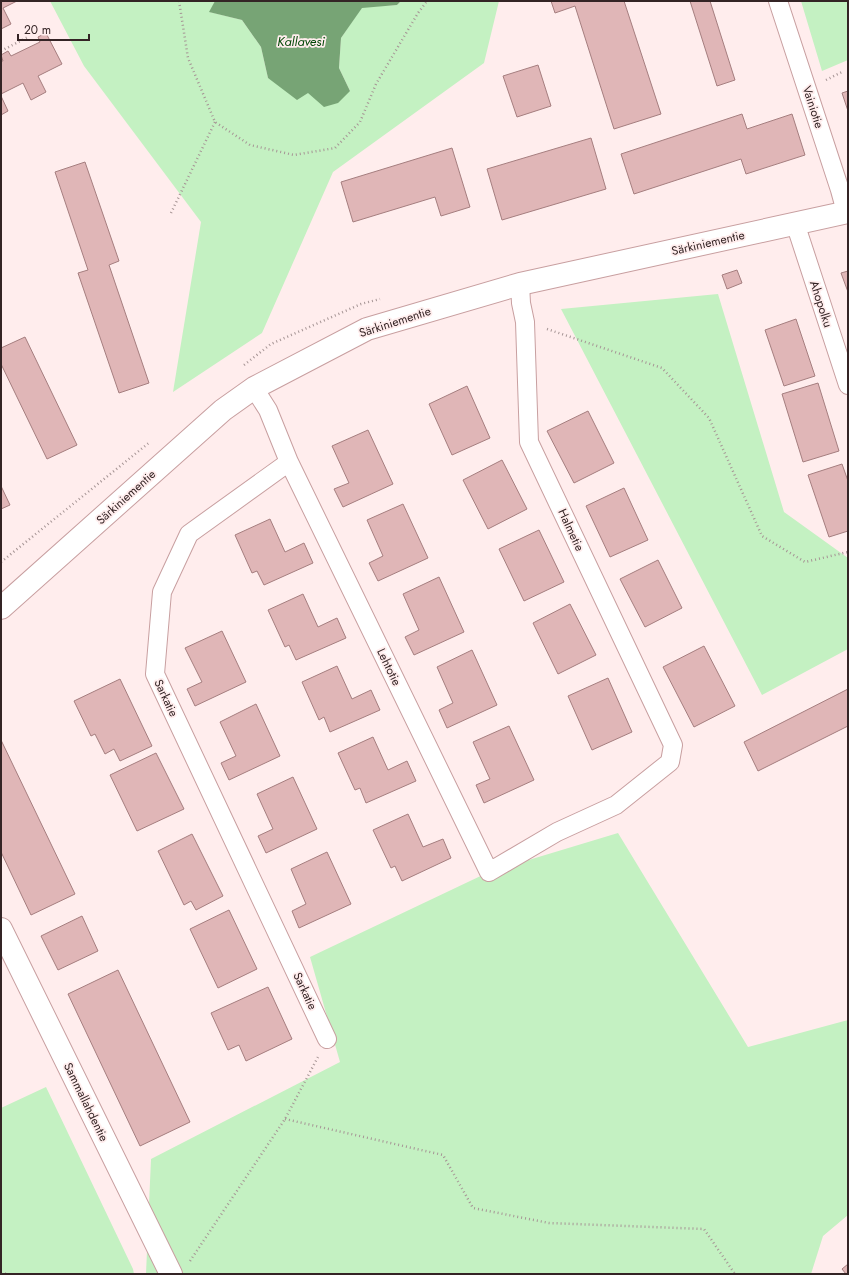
<svg xmlns="http://www.w3.org/2000/svg" width="849" height="1275" font-family="Jost,sans-serif">
<style>
.green{fill:#c4f1c2}
.water{fill:#77a475}
.building{fill:#e0b6b7;stroke:#a57e7f}
.lines{fill:none;stroke-linecap:round;stroke-linejoin:round}
.street-casing{stroke:#c89fa0;stroke-width:20}
.secondary-casing{stroke:#c89fa0;stroke-width:24}
.path{stroke:#a69595;stroke-width:2.5;stroke-dasharray:1 3;stroke-linecap:butt}
.street{stroke:#fff;stroke-width:18}
.secondary{stroke:#fff;stroke-width:22}
.labels{text-anchor:middle;dominant-baseline:central;stroke-width:3.5;stroke-linejoin:round;paint-order:stroke}
.street-label{font-size:12px;fill:#342425;stroke:#ffeded}
.water-label{font-size:13px;font-style:italic;fill:#034808;stroke:#ffeded}
</style>
<rect width="100%" height="100%" fill="#ffeded"/>
<path class="green" d="M50,1H215L210,12L242,20L261,47L268,78L308,93L350,91L339,68L341,38L362,7L397,5L401,1H499L484,63L333,172L262,333L173,392L201,222L84,66Z
M801,1H848V60L822,71Z
M718,294L784,512L848,558V649L762,695L561,309Z
M618,833L748,1047L848,1020V1215L823,1236L811,1274H146L151,1159L340,1062L310,957L489,872Z
M46,1087L133,1269L134,1274H1V1108Z"/>
<path class="water" d="M215,1H401L397,5L362,8L341,38L339,68L350,91L338,103L324,107L308,93L297,100L268,78L261,47L242,20L209,12Z"/>
<path class="building" d="M1,1H17L3,8L11,24L1,29Z
M551,1H624L661,114L614,129L575,6L555,13Z
M690,1H710L735,80L717,86Z
M46,33L62,64L38,76L46,92L31,100L23,83L1,94V61H3L1,55L8,51L11,56L40,42L38,37Z
M538,65L551,106L517,117L503,76Z
M848,91V111L842,93Z
M1,96L8,111L1,115Z
M742,114L747,129L792,114L805,155L746,174L741,159L634,194L621,154Z
M591,138L606,189L502,220L487,169Z
M452,148L470,207L441,216L435,197L353,222L341,182Z
M85,162L119,261L109,265L149,383L119,393L78,273L88,270L55,172Z
M737,270L742,283L727,289L722,275Z
M848,271V292L841,273Z
M796,319L815,376L784,386L765,330Z
M25,337L77,445L47,459L1,364V348Z
M818,383L839,451L803,462L782,394Z
M467,386L490,438L452,455L429,404Z
M588,411L614,463L574,483L547,431Z
M368,430L393,484L343,507L334,489L349,483L332,446Z
M502,460L527,509L488,529L463,480Z
M842,464L848,481V531L829,537L808,475Z
M1,486L10,505L1,509Z
M624,488L648,540L610,557L586,506Z
M403,504L428,558L378,581L369,563L383,556L367,520Z
M270,519L285,552L304,543L313,563L264,585L257,571L252,573L235,535Z
M539,530L564,582L524,601L499,549Z
M658,560L682,608L645,627L620,579Z
M439,577L464,632L414,655L405,637L419,630L403,594Z
M303,594L318,627L337,618L346,638L296,660L289,645L285,647L268,610Z
M570,604L596,655L558,674L533,623Z
M222,631L246,682L195,706L187,689L202,682L185,648Z
M704,646L735,706L694,727L663,667Z
M472,650L497,705L447,728L439,710L453,703L437,667Z
M337,666L352,699L371,690L380,710L330,732L324,717L319,720L302,682Z
M608,678L632,732L592,750L568,696Z
M120,679L152,746L120,761L114,749L105,754L95,734L91,736L74,701Z
M848,689V726L758,771L744,742Z
M256,704L280,756L229,780L221,763L236,756L220,722Z
M509,726L534,780L484,803L476,785L490,779L473,742Z
M373,737L388,770L407,761L416,781L366,803L360,788L355,790L338,753Z
M1,740L75,894L31,915L1,852Z
M156,753L184,809L137,831L110,775Z
M293,777L317,829L266,853L258,836L273,829L257,794Z
M408,814L423,847L443,839L451,858L402,881L395,866L391,868L373,830Z
M192,834L223,896L196,910L191,901L184,905L158,851Z
M327,852L351,904L299,928L292,911L306,904L291,869Z
M229,910L257,969L218,988L190,929Z
M82,916L98,951L58,970L41,936Z
M118,970L190,1122L140,1146L68,994Z
M268,987L292,1039L246,1061L239,1045L228,1050L211,1013Z
M848,1264V1274H846L842,1269Z"/>
<g class="lines">
<g class="street-casing">
<path id="street" d="M778,1L840,190L846,212
M795,223L848,385
M254,388L268,410L289,462L189,534L162,592L155,674L327,1039
M289,462L489,872L557,832L616,805L670,762L673,745L529,442L525,322L521,303L520,284"/>
</g>
<g class="secondary-casing">
<path id="secondary" d="M1,608L223,410L254,388L367,329L520,284L848,212
M1,929L171,1274"/>
</g>
<path class="path" d="M179,1L188,58L215,122L250,145L294,155L335,148L360,122L376,84L418,13L427,1
M1,51L28,37
M826,80L842,72
M171,213L215,122
M547,329L662,368L709,418L762,536L805,562L848,552
M244,365L271,344L361,304L380,299
M1,562L150,442
M285,1119L443,1155L473,1208L549,1223L704,1229L735,1274
M190,1261L285,1119L318,1057
M1,1273L9,1274"/>
<use href="#street" class="street"/>
<use href="#secondary" class="secondary"/>
</g>
<g class="labels">
<g class="street-label">
<text transform="translate(813 107) rotate(72)">Vainiotie</text>
<text transform="translate(708 243) rotate(-13)">Särkiniementie</text>
<text transform="translate(821 304) rotate(72)">Ahopolku</text>
<text transform="translate(395 322) rotate(-18)">Särkiniementie</text>
<text transform="translate(126 497) rotate(-42)">Särkiniementie</text>
<text transform="translate(571 530) rotate(65)">Halmetie</text>
<text transform="translate(389 667) rotate(64)">Lehtotie</text>
<text transform="translate(166 698) rotate(65)">Sarkatie</text>
<text transform="translate(305 991) rotate(65)">Sarkatie</text>
<text transform="translate(86 1102) rotate(64)">Sammallahdentie</text>
</g>
<g class="water-label">
<text x="301" y="41">Kallavesi</text>
</g>
</g>
<rect width="849" height="1275" fill="none" stroke="#342425" stroke-width="4"/>
<path d="M18 34v6h71v-6" fill="none" stroke="#342425" stroke-width="2"/>
<text x="24" y="34" font-size="12" fill="#342425" stroke="#ffeded" stroke-width="3" paint-order="stroke">20 m</text>
</svg>
